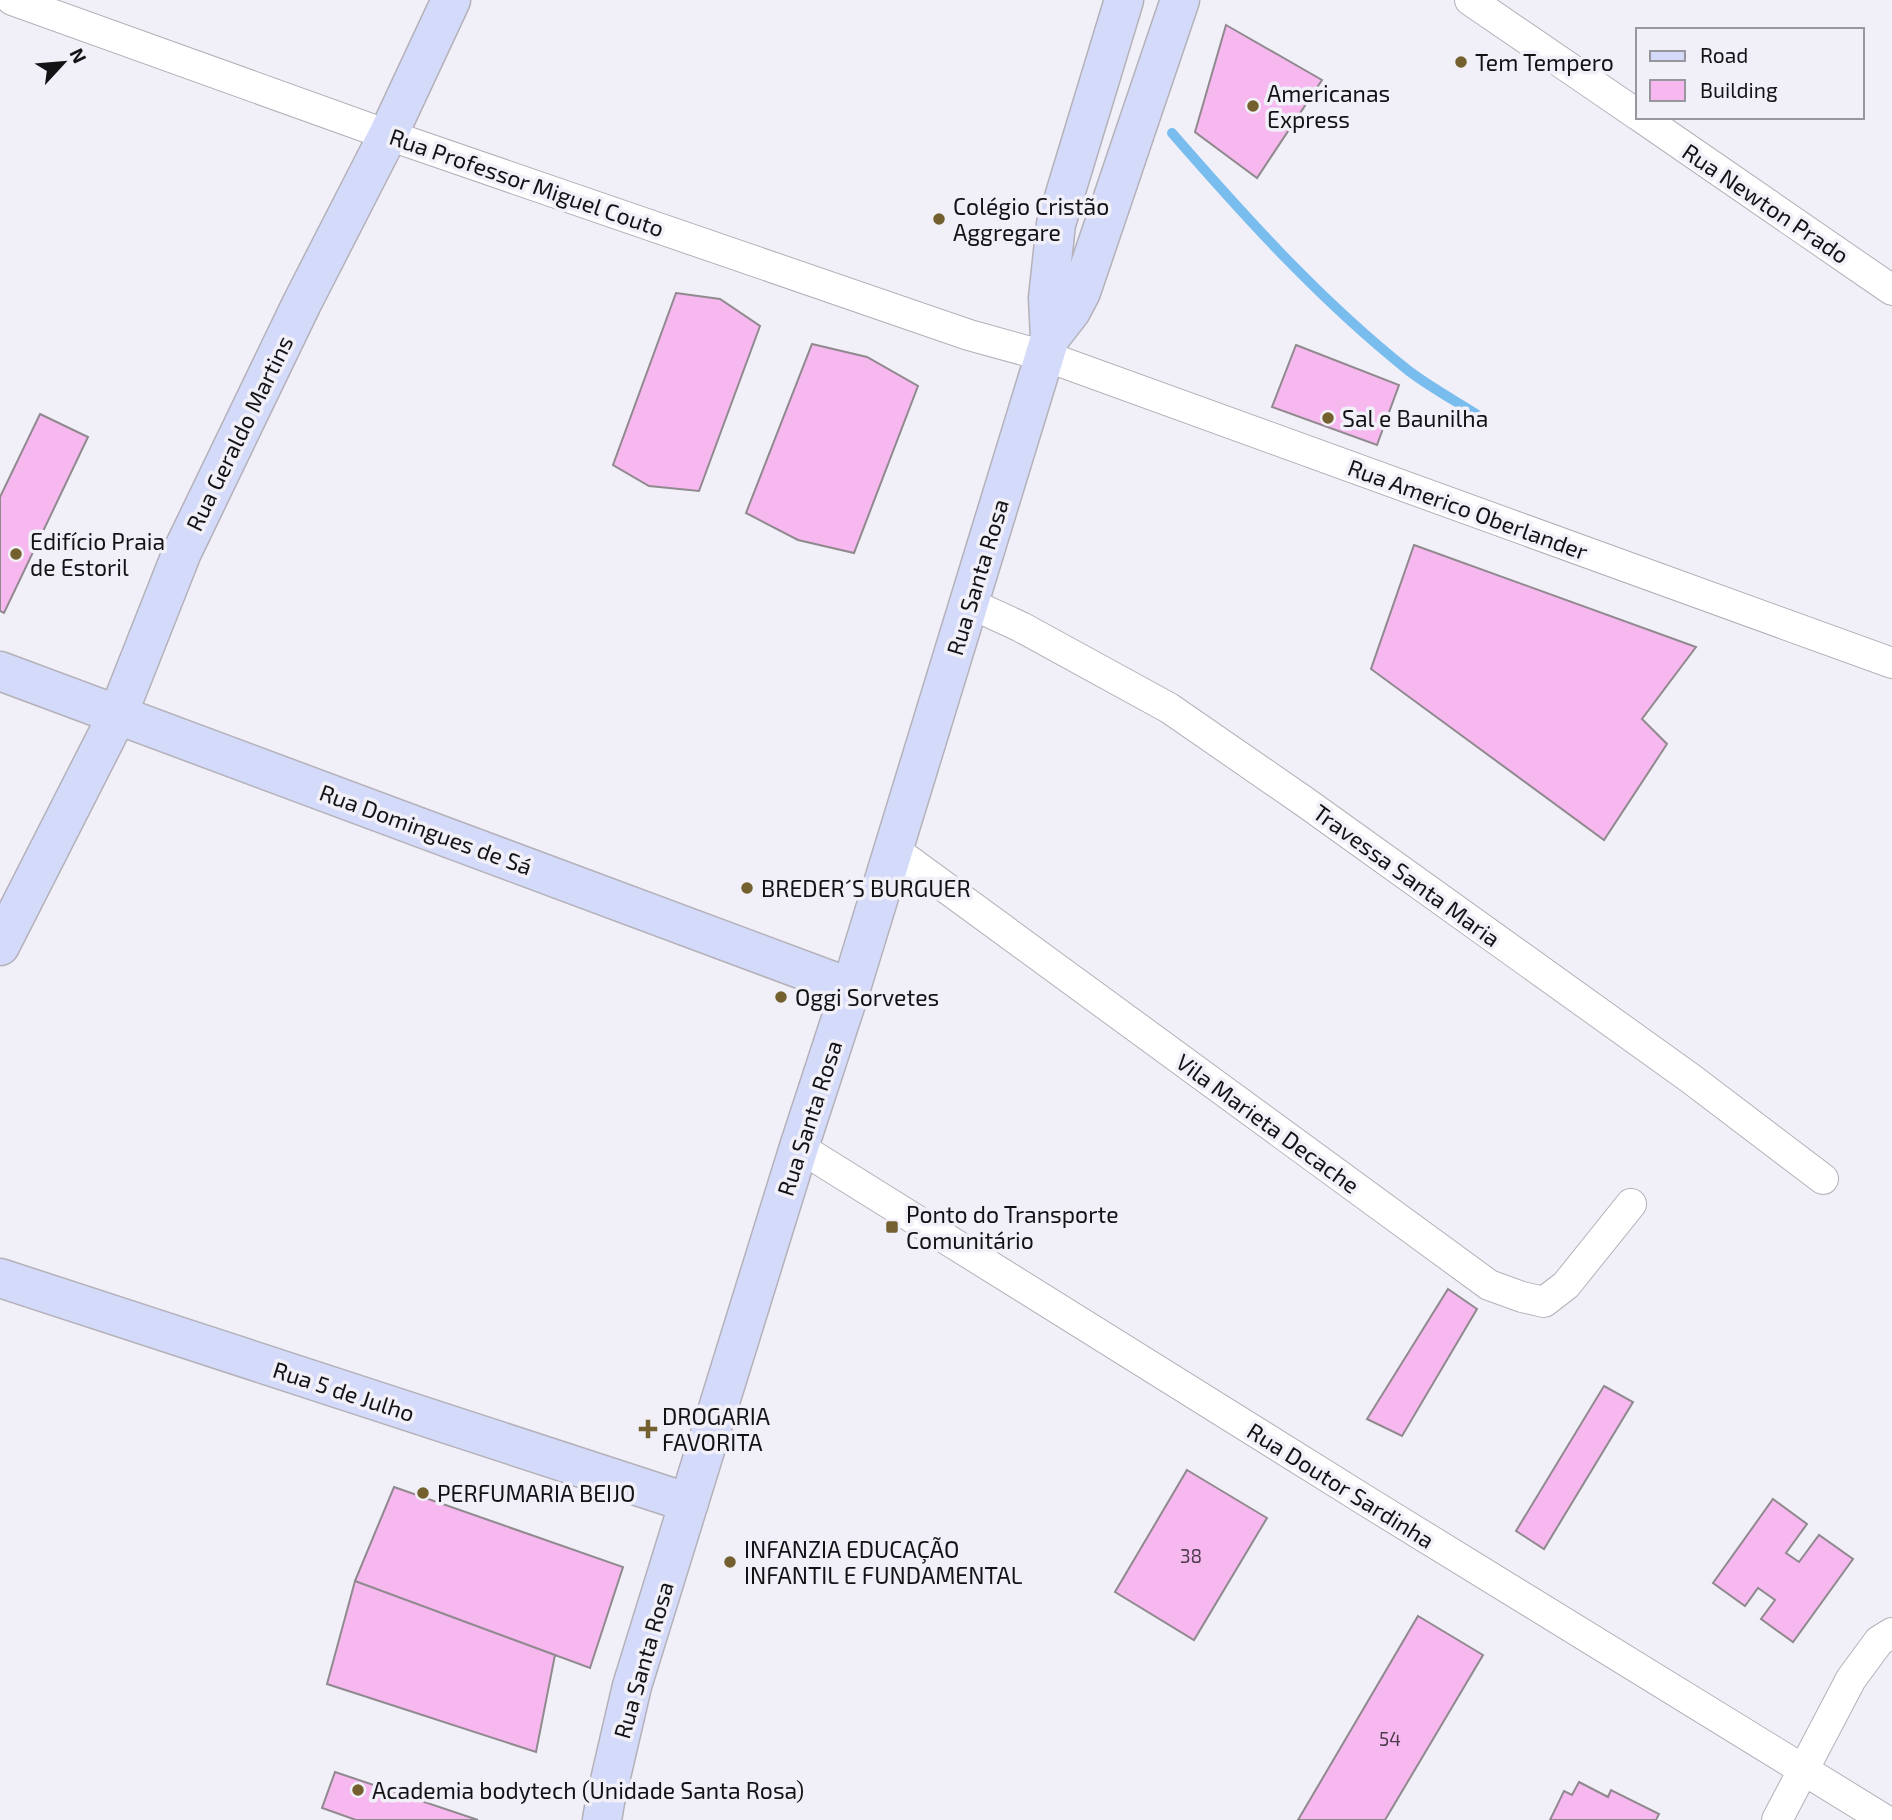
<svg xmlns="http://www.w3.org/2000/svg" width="1892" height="1820" font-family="'Exo 2',sans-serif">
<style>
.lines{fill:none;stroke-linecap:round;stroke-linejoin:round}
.stream{stroke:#79bdef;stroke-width:10}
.building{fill:#f6b8ef;stroke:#908a8f;stroke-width:2}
.street-casing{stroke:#b4b1b9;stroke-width:32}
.secondary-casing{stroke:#b4b1b9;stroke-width:41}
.street{stroke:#fff;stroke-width:30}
.secondary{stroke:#d4dbfa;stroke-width:38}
.poi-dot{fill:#73602e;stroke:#f1eff7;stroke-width:2.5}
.labels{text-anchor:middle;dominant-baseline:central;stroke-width:7;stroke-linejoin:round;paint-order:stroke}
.number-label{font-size:19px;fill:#4c3c4c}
.poi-label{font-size:23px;fill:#131215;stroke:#f1eff7;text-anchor:start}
.street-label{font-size:23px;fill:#131215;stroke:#f1eff7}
</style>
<rect width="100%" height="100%" fill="#f1eff7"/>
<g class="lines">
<path class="stream" d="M1172,133C1246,218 1321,301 1409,371C1430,387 1454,400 1476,414"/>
</g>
<path class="building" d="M1226,25L1322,80L1257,178L1195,132Z
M676,293L720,299L760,326L699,491L649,486L613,465Z
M812,344L867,357L918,386L854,553L798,540L746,513Z
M1296,345L1399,385L1377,445L1272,407Z
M40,414L88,437L4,613L0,611V497Z
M1414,545L1696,647L1642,719L1667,744L1604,840L1371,669Z
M1448,1289L1477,1309L1402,1436L1367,1419Z
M1604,1386L1633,1402L1544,1549L1516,1531Z
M1187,1470L1267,1518L1194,1640L1115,1592Z
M394,1487L623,1567L590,1668L355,1581Z
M1773,1499L1807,1524L1786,1553L1799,1562L1819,1535L1853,1559L1793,1642L1761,1619L1775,1600L1758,1588L1745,1606L1713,1583Z
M355,1581L555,1655L536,1752L327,1684Z
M1418,1616L1483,1655L1385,1820H1298Z
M335,1772L478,1820H356L322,1808Z
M1579,1782L1608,1797L1611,1790L1659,1814L1656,1820H1550L1564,1791L1572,1795Z"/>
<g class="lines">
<g class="street-casing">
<path id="street" d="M12,0L388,135L969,335L1045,356L1892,663
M1470,0L1638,115
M1641,117L1892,290
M969,603L1021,627L1169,708L1305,802L1690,1078L1823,1179
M893,849L1489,1285L1522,1297L1544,1302L1566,1285L1631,1204
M799,1147L1376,1507L1885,1820
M1777,1820L1851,1679L1879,1641L1892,1633"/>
</g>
<g class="secondary-casing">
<path id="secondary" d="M1050,338L1071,311L1081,292L1180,0
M0,671L851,988
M0,946L118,714L182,552L302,303L388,135L451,0
M0,1278L689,1503
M602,1820L605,1802L632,1686L799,1147L851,988L1050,338L1048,298L1056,224L1124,0"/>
</g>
<use href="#street" class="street"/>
<use href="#secondary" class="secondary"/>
</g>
<g class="poi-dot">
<circle cx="1461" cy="62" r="7"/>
<circle cx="1253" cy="106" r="7"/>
<circle cx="939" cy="219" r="7"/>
<circle cx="1328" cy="418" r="7"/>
<circle cx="16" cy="554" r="7"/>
<circle cx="747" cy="888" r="7"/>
<circle cx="781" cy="997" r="7"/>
<rect x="885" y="1220" width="14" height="14" rx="3.5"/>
<path d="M644.5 1418.5h7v7h7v7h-7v7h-7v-7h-7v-7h7z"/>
<circle cx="423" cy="1493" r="7"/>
<circle cx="730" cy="1562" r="7"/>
<circle cx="358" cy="1790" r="7"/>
</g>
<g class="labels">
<g class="number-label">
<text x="1191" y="1555">38</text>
<text x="1390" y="1738">54</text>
</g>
<g class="poi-label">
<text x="1475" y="62">Tem Tempero</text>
<text x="1267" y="93">Americanas<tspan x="1267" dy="26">Express</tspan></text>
<text x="953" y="206">Colégio Cristão<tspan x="953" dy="26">Aggregare</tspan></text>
<text x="1342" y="418">Sal e Baunilha</text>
<text x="30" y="541">Edifício Praia<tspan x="30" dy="26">de Estoril</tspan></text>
<text x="761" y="888">BREDER´S BURGUER</text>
<text x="795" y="997">Oggi Sorvetes</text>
<text x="906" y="1214">Ponto do Transporte<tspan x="906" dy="26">Comunitário</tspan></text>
<text x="662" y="1416">DROGARIA<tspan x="662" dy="26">FAVORITA</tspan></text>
<text x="437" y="1493">PERFUMARIA BEIJO</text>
<text x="744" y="1549">INFANZIA EDUCAÇÃO<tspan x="744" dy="26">INFANTIL E FUNDAMENTAL</tspan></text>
<text x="372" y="1790">Academia bodytech (Unidade Santa Rosa)</text>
</g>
<g class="street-label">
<text transform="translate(527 182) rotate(19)">Rua Professor Miguel Couto</text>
<text transform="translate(1766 203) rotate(34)">Rua Newton Prado</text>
<text transform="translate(239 433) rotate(-64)">Rua Geraldo Martins</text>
<text transform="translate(1468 509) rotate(20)">Rua Americo Oberlander</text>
<text transform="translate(977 577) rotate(-73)">Rua Santa Rosa</text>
<text transform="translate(426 829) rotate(20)">Rua Domingues de Sá</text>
<text transform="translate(1407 875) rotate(36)">Travessa Santa Maria</text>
<text transform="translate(809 1118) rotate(-72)">Rua Santa Rosa</text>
<text transform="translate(1268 1123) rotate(36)">Vila Marieta Decache</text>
<text transform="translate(344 1391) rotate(18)">Rua 5 de Julho</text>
<text transform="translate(1341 1485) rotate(32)">Rua Doutor Sardinha</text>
<text transform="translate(643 1660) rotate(-74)">Rua Santa Rosa</text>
</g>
</g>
<rect x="1636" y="28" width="228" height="91" fill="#f1eff7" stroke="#98979d" stroke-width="2"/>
<rect x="1650" y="51" width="35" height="10" fill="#d4dbfa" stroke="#98979d" stroke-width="2"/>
<text x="1700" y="63" font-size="21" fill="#131215">Road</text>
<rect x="1650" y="80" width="35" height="21" fill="#f6b8ef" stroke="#98979d" stroke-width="2"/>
<text x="1700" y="98" font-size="21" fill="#131215">Building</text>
<g transform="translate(63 63) rotate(64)" stroke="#f1eff7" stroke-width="5" paint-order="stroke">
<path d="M0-5L12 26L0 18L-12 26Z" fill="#131215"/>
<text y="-10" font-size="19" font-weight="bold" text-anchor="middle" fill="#131215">N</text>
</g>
</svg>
